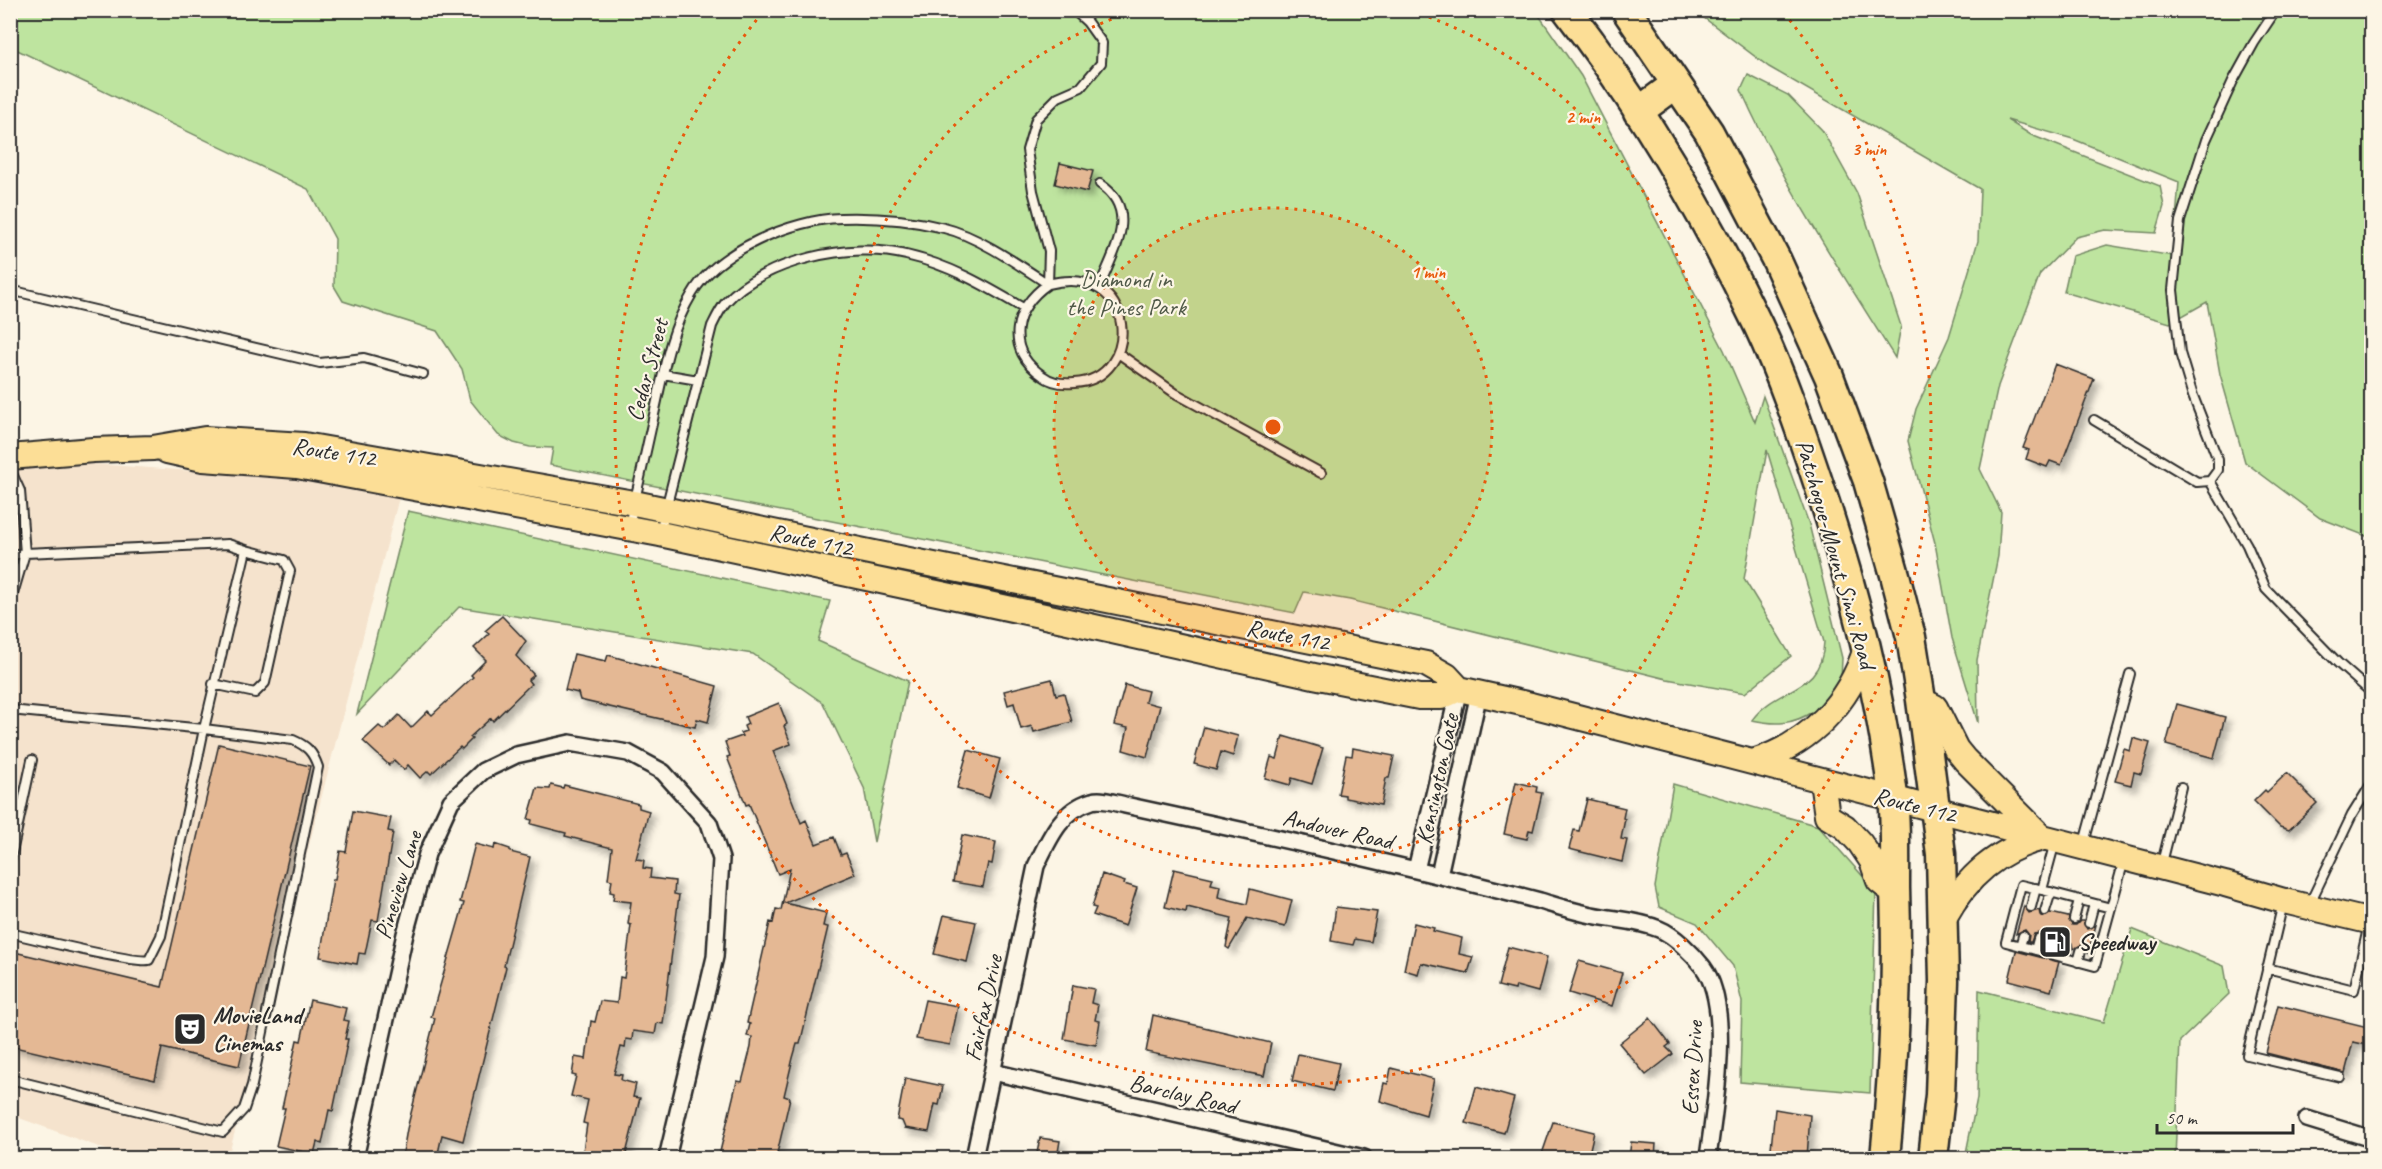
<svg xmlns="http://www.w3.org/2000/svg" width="2382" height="1169" font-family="Caveat,sans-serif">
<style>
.built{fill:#f5e3cd}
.green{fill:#bee49f;stroke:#748865;stroke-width:1.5}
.building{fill:#e4b894;stroke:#2b2b2b;stroke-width:1.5;filter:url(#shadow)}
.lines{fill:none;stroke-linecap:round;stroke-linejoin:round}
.lane-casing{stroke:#2b2b2b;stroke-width:12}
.street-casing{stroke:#2b2b2b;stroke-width:20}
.primary-casing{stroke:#2b2b2b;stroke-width:28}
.highway-casing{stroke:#2b2b2b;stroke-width:33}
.lane{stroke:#fcf5e5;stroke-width:8}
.street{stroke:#fcf5e5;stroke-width:15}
.primary{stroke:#fcde96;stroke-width:24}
.highway{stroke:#fcde96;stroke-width:28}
.ring{fill:none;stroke:#e8590c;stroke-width:3;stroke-dasharray:3 6}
.labels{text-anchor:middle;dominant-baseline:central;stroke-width:4.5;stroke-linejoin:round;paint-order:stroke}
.park-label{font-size:24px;fill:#505948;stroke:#fcf5e5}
.street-label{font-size:24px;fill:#2b2b2b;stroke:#fcf5e5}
.poi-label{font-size:24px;font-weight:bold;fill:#2b2b2b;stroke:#fcf5e5;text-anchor:start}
.centre{fill:#e8590c;stroke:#fcf5e5;stroke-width:3}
.ring-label{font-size:18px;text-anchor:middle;font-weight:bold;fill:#e8590c;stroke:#fcf5e5;stroke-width:4.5;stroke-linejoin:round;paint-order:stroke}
</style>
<defs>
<filter id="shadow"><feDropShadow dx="5.5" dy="5.5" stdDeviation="3" flood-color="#0004"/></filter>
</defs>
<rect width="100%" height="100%" fill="#fcf5e5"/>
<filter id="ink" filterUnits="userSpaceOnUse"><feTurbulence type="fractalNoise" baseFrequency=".0167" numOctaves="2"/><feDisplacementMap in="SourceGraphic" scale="12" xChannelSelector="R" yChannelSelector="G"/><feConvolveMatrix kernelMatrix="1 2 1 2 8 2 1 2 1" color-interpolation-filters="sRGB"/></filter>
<g filter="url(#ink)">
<path class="built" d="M10,458L402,486L228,1158H129L11,1115Z"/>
<path class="green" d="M10,11H1536L1581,76L1724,350L1755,422L1763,396L1809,524L1842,658L1841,681L1816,719L1812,712C1792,725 1775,725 1752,720C1777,685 1822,694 1824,642L1767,450L1744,579L1791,656L1745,693L1667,679L1350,600L1304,592L1295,613L550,465L553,448L530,447L514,443L498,435L470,400L462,369L437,331L343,301L334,286L335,239L308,189L11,47Z
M1695,11H2371V538L2320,518L2245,462L2220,374L2207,302L2170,323L2064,292L2072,256L2107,245L2173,256L2179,182L2073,139L2007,120L2031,135L2160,186L2164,206L2156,233L2105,230L2076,237L2040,274L1998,386L1980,469L2001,512L1998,556L1977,660L1978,723L1952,638L1935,543L1908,441L1916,409L1949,337L1978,241L1980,189L1769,67Z
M1748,75L1788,95L1822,130L1857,193L1901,326L1895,358C1840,270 1783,184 1741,90Z
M408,511L830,601L818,641L908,681L874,842L864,788L823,703L753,654L459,607L357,714Z
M1673,784L1818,826L1876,891L1870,1093L1740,1082L1742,1002L1733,966L1697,923L1659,907L1655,887Z
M2132,929L2224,966L2229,994L2180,1041L2175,1158H1965L1977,1098L1979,990L2104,1022Z"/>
<path class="building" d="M1060,163L1093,171L1087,192L1055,184Z
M2055,364L2094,379L2061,465L2050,461L2047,467L2026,459L2029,450L2023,448Z
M502,616L526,641L516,656L534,675L528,680L531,684L493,721L491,718L470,737L472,739L462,749L460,747L431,774L428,771L420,778L408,765L404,770L394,760L389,765L363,741L379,726L384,730L399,715L411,728L428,711L432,715L473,677L471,675L486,660L474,648L489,634L485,631Z
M574,654L606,661L608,655L717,686L708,722L697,719L695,727L580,700L578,693L565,690Z
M1052,679L1056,695L1064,693L1072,722L1034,732L1032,726L1021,729L1014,703L1008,705L1004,691Z
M1125,685L1148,691L1145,702L1160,706L1147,757L1123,750L1128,728L1114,725Z
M779,703L787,724L784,726L791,744L773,751L801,823L806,820L816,844L834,837L841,855L846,853L855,874L785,903L826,913L823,926L828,927L800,1044H797L793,1058L784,1096L790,1098L776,1158H731L719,1156L737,1081L742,1082L751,1047L752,1037L747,1036L750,1024L747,1023L770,922L773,923L776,909L781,910L790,869L778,874L749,804L746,805L727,757L730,756L725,742L742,736L740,733L746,731L744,726L748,724L745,717Z
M2177,704L2225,717L2214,758L2166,745Z
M1204,727L1238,736L1233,756L1221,752L1216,770L1194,764Z
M1283,736L1323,748L1312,784L1292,778L1290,785L1265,778L1271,757L1277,759Z
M2133,738L2150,743L2141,774L2134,772L2131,785L2115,781L2124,749L2130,751Z
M219,744L310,766L239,1066L162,1048L155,1080L10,1046V951L162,987Z
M1353,748L1394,756L1389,778H1386L1381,805L1345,798V795L1338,794L1346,755L1352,756Z
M968,750L1000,759L989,798L957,788Z
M2287,773L2317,803L2289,830L2280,827L2254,801L2265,790L2267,792Z
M1516,782L1537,787L1536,792L1542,793L1533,831L1529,830L1527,839L1504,834Z
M551,785L563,788L564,785L608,796L639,804V808L649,811L636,859L644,860L643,868L651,869L650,878L675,881L674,894L679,895L663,1024L657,1023L655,1034L633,1031L632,1040L626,1039L625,1048L621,1047L614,1074L622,1075L621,1080L636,1084L633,1097L640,1098L625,1158H582L587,1124L583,1123L588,1100L571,1096L576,1076L572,1075L575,1057L586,1059L591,1021L595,1022L600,1001L617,1003L620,977L624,978L631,925L628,924L631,902L613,900L614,893L610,892L612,880L608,879L612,848L565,836L566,833L531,824L532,820L528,819L537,788L550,789Z
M1587,799L1625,808L1623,818L1625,819L1621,839L1627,840L1622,862L1569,849L1574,830L1579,831Z
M353,811L391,818L388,831L393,832L378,921L372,920L365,954L359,953L357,964L320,957L333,879H335L340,851L346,852Z
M962,835L996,842L992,864L988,863L983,887L953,882Z
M475,844L494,849L495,844L510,849V852L530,857L504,966L506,967L463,1141L442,1135L437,1158H402L407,1129L435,1018L431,1017L464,903L460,902Z
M1174,869L1213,878L1211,884L1220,886L1218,897L1247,904L1250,889L1292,900L1285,927L1247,918L1229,949L1226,947L1232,918L1187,907L1186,912L1165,907Z
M1102,874L1125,882L1124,884L1137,888L1125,926L1093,915L1096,908L1092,907Z
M2024,906L2029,913L2039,910L2040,915L2044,917L2051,913L2068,917L2072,925H2076L2080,921H2083L2087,929L2096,925L2088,953L2082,945L2073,949L2072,943L2068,941L2062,943L2060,950L2042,946L2044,938L2040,933L2034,934L2031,942H2028L2029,935L2025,930L2016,934Z
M1336,907L1377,912L1371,942L1355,939L1353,945L1331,941Z
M944,915L976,922L967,962L934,954Z
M1414,923L1434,928L1433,931L1462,938L1459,954L1473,957L1468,973L1421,963L1418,974L1404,970Z
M1508,947L1547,957L1538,992L1516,986L1515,990L1498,986Z
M2016,951L2059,962L2051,991L2009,980Z
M1579,961L1622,973L1612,1006L1569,993Z
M1073,985L1094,989L1091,1003L1098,1005L1095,1020L1100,1021L1096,1045L1064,1039Z
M310,1000L346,1008L343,1020L349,1021L345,1039H348L333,1111L329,1110L322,1144L317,1142L314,1154L276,1146L285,1108H282L297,1040L301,1041Z
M925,1000L958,1006L950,1045L916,1039Z
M2278,1005L2372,1028V1046L2353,1042L2345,1073L2266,1053Z
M1153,1015L1271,1043L1264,1076L1146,1052Z
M1650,1018L1670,1044L1666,1047L1673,1054L1646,1075L1619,1043Z
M1298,1054L1339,1063L1333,1091L1292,1081Z
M1391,1068L1434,1079L1426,1115L1380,1101L1384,1083L1388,1084Z
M905,1078L943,1086L939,1105L935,1104L929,1132L905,1128L902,1121L897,1120Z
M1476,1087L1514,1098L1504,1133L1466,1123Z
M1775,1109L1810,1115L1807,1158H1770Z
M1553,1122L1594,1132L1588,1158H1563L1542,1154Z
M1040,1138L1060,1141L1057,1158H1036Z
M1631,1142L1656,1144L1655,1158H1629Z"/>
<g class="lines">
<g class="lane-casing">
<path id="lane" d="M1048,284L1049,251L1033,191L1027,150L1036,119L1058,97L1081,87L1101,63L1102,43L1087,22L1074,10
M1099,288C1113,252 1141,211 1100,184
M10,290L320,363L364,358L423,374
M1118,353L1175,393L1321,473
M663,374L698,380
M2094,420L2197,482L2210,481L2218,470V460L2193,396L2180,353L2173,290L2180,221L2206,140L2233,81L2254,43L2276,10
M10,469L20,491L25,553L10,555
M2210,481L2247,545L2266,589L2338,663L2372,693
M629,525C639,484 648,442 657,401C665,364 672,327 692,294C717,251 793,219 841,218C875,217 911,220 944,228C978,236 1019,265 1048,284C1138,261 1144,380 1074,383C1063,384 1052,383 1043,376C1004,350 1013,308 1048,284
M660,532L712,326C716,318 720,309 726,302C764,260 852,241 906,255C950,265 984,285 1023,308
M10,604L25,553L228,544L246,550L204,729L10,710
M213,684L255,693L265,683L290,571L284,560L246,550
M2055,842L2042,890L2021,885L2006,942L2095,966L2124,860
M2084,843L2130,674
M10,862L32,760
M2162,863L2181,787
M2042,890L2111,908
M2283,903L2247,1055L2340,1077
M2310,903L2352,815L2372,783
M2031,907L2036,888
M2045,911L2051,892
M2074,919L2079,900
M2089,923L2094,904
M10,933C32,938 135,964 149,960L161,936L204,729L293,740C307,746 313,752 318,767L252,1085L244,1109L223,1132L10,1079
M2020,946L2023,936
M2035,950L2038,939
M2064,958L2067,947
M2078,962L2081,951
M2267,968L2354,990L2369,924"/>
</g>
<g class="street-casing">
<path id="street" d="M1416,870L1459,689
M1439,875L1479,693
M993,1072L1364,1158
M2307,1119L2372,1139
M355,1158L405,934L427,854L451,801L483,771L516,755L570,743L628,753L663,772L709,823L721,859L715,957L667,1158
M974,1158L1036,866C1049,839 1061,810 1092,801C1101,798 1116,803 1125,805C1264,835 1402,865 1540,901C1557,906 1575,912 1592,915C1615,920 1637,920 1659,929C1674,935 1693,954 1703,967C1733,1007 1714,1110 1708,1158"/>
</g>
<g class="primary-casing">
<path id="primary" d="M167,451L203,459L297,466L660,534L1054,618L1314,676L1419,697H1441L1459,689
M10,457L93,450L153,448L205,439L304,445L634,503L879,554L1426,664L1447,676L1459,689L1531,705L2225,884L2284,901L2372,922
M1921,700L1935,707L1956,749L1965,760L2041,836
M1753,762C1809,744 1849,704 1866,648
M1822,781L1827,816L1845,827L1860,843L1872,861L1879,881L1896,894
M1944,918C1967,876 1997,850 2043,838"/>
</g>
<g class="highway-casing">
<path id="highway" d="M1567,10C1642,107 1705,215 1758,325C1785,382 1805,444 1825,503C1856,598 1881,697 1893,796C1896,827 1895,858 1895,888C1898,979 1894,1068 1885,1158
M1626,10L1709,132L1777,261L1829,376L1868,481L1895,575L1911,637L1921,700L1941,854L1944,981L1940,1095L1933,1158
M1638,112L1676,84"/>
</g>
<use href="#lane" class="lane"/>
<use href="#street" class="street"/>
<use href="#primary" class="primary"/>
<use href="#highway" class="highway"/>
</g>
</g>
<circle cx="1273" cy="427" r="219" fill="#e8590c" fill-opacity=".12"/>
<g class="ring">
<circle cx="1273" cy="427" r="219"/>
<path d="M1412 11A439 439 0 1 1 1134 11"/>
<path d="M1784 13A658 658 0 1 1 762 13"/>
</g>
<defs>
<g id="fuel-square" transform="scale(1.725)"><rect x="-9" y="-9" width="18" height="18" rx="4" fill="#2b2b2b" stroke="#fcf5e5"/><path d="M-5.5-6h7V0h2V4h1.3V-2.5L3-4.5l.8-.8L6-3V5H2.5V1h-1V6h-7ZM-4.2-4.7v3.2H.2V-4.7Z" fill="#fff"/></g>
<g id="theatre-square" transform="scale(1.725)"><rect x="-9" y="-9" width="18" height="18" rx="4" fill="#2b2b2b" stroke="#fcf5e5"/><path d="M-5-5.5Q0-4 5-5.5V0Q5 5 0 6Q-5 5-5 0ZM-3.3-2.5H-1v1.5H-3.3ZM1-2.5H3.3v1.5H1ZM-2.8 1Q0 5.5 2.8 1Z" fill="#fff"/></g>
</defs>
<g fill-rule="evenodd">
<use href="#fuel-square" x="2055" y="942"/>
<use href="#theatre-square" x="190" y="1029"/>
</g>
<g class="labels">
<g class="park-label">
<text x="1126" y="279">Diamond in<tspan x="1126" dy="28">the Pines Park</tspan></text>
</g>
<g class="street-label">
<text transform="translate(647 370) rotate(-75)">Cedar Street</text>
<text transform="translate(334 452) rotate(9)">Route 112</text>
<text transform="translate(811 540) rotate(12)">Route 112</text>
<text transform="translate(1836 554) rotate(74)">Patchogue-Mount Sinai Road</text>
<text transform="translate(1288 635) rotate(11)">Route 112</text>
<text transform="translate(1437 779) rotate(-78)">Kensington Gate</text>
<text transform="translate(1915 805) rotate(14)">Route 112</text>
<text transform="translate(1338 829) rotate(13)">Andover Road</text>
<text transform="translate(398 885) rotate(-73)">Pineview Lane</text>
<text transform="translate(983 1008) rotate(-78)">Fairfax Drive</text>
<text transform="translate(1692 1068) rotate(-87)">Essex Drive</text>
<text transform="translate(1183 1094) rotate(13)">Barclay Road</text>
</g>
<g class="poi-label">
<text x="2078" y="942">Speedway</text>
<text x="213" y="1015">MovieLand<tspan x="213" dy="28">Cinemas</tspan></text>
</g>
</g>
<circle cx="1273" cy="427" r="9" class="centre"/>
<g class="ring-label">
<text x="1583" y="123">2 min</text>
<text x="1869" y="155">3 min</text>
<text x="1428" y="278">1 min</text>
</g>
<rect width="2382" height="1169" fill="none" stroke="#fcf5e5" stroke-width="36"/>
<rect x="18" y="18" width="2346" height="1133" fill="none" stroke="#2b2b2b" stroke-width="2" filter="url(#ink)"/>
<path d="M2157 1124v9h136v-9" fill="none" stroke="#2b2b2b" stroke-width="3"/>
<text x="2166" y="1124" font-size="18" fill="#2b2b2b" stroke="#fcf5e5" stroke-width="4.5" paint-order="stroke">50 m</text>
</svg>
